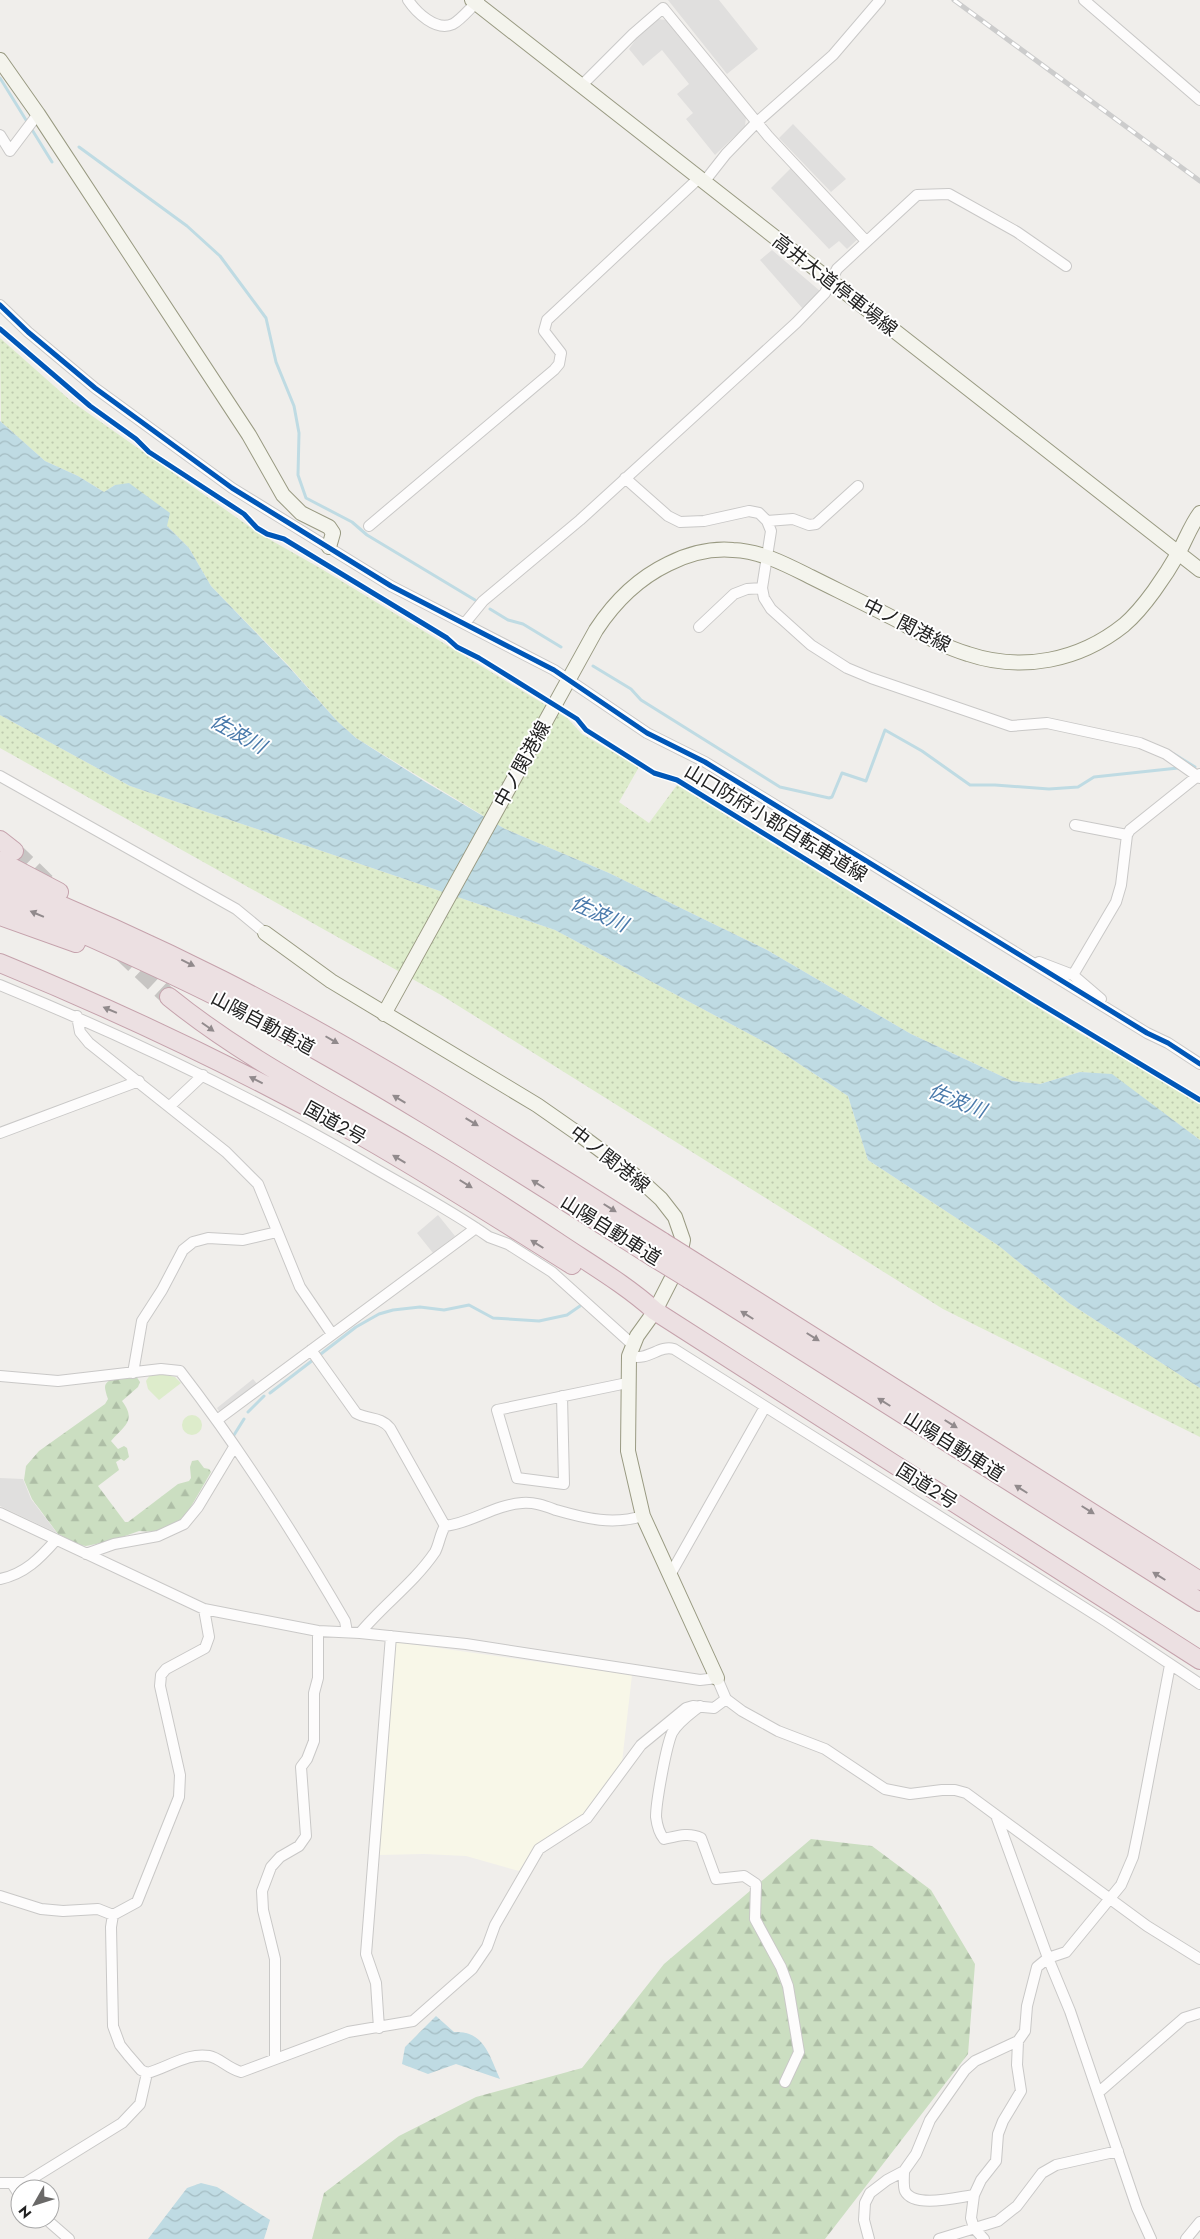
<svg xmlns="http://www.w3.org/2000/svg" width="1200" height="2239" font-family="Jost,'Noto Sans JP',sans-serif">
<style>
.education{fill:#f8f7e8}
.grass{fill:url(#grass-dots)}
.forest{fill:url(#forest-firs)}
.garden{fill:#ddeccb}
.parking{fill:#e0dfde}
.water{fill:url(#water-waves)}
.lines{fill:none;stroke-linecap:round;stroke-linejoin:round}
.stream{stroke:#bfdbe3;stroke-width:3}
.highway-tunnel{stroke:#c7c5c3;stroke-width:18;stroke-dasharray:18 9;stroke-linecap:butt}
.street-casing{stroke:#c9c8c7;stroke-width:12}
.secondary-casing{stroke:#999a82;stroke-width:16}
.highway-casing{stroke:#c5a2ac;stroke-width:20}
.street{stroke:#fdfcfc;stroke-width:10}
.secondary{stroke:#f4f4ed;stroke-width:14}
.highway{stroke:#ece0e2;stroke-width:18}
.rail-casing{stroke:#ccc;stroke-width:5}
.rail{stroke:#fff;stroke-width:3;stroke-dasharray:9;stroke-linecap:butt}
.highway-bridge-casing{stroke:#c5a2ac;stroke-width:20;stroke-linecap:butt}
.highway-bridge{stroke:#ece0e2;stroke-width:18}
.cycleway-casing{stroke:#fff;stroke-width:8}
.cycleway{stroke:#0057b8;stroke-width:5}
.oneway{fill:#918a8c}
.labels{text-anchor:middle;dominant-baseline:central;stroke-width:4;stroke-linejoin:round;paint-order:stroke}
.street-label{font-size:19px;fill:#222;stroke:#fff}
.water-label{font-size:20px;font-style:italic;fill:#4a7aab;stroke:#fff}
</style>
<defs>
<pattern id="grass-dots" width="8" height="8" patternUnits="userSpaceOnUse" patternTransform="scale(1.25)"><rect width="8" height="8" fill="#ddeccb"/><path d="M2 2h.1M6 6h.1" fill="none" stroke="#bdcaae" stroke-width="1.8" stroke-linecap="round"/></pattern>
<pattern id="forest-firs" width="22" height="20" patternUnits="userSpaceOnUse" patternTransform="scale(1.25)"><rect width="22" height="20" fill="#cbdec1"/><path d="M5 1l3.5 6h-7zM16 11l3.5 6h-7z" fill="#aebea6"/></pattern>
<pattern id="water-waves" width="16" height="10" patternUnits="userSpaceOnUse" patternTransform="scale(1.25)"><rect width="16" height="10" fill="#bfdbe3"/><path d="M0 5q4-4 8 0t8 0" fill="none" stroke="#a4bcc2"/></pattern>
</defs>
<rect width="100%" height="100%" fill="#f0eeeb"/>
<path class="education" d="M396,1642L632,1675L622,1762L588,1811L573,1823L548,1837L536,1847L519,1871L466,1856L424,1854L379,1855Z"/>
<path class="grass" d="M0,338L71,401L260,534L320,568L567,718L582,734L639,767L619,802L649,823L677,785L1071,1028L1200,1103V1140L1112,1075L1080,1072L1040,1084L1012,1081L911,1034L767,950L609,873L505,829L356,738L337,721L289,666L211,586L189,548L167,526L115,485L104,492L78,476L45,461L1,422Z
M0,715L130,786L555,930L772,1046L848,1096L868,1160L999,1246L1069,1303L1200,1388V1437L943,1309L441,995L0,748Z"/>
<path class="forest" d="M136,1376L140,1382L138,1387L122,1401C137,1421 124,1426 111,1441L118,1449L124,1446L127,1448L129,1457L124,1461L121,1459L116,1462L119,1470L98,1486L125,1522H128L178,1484L189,1481L191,1478L190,1467L192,1461L198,1460L204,1468L209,1469L211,1472L185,1517L181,1521L157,1532L139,1531L111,1541L86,1546L80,1545L58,1534L32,1499L24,1480L26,1466L39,1451L105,1404L108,1399C107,1396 105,1390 105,1387C106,1376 128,1377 136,1376Z
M811,1839L872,1846L931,1890L975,1964L968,2054L825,2239H312L324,2193L399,2136L476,2097L582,2068L664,1964Z"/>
<path class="garden" d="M162,1374L175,1377L181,1383L159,1400L148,1389L146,1381L150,1375Z
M182 1425a10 10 0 1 1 20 0a10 10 0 1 1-20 0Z"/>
<path class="parking" d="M668,0H719L758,49L727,74Z
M657,19L666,20L746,117L745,126L715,155L686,119L693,113L677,94L689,84L662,50L643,66L629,49L639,35Z
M793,124L846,179L831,192L779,138Z
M792,167L859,238L847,249L839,241L829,249L771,188Z
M772,250L820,291L803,309L760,260Z
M438,1215L455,1236L433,1253L417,1233Z
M253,1379L258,1385L221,1414L217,1408Z
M0,1478L23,1479L31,1499L57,1533L0,1506Z"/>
<path class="water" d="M0,421L45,461L78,476L104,492L115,485L129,483L170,513L167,526L189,548L211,586L289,667L337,721L356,738L427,783L505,829L609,873L767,950L911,1034L1012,1081L1040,1084L1080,1072L1112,1074L1200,1140V1388L1069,1303L999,1246L868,1160L848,1096L772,1046L555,930L130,786L0,715Z
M436,2016L454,2032C484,2030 490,2057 500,2079L456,2064L428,2074L402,2064L405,2047Z
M201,2183L217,2187L270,2220L264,2239H148L187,2188Z"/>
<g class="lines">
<path class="stream" d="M0,78L52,162
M79,147L187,226L220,256L266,318L276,362L294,406L299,433L298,475L306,498L352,522L367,535L475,600
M490,609L508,620L523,624L561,647
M593,666L631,689L641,700L780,787L829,798L832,797L842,773L866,781L885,730L922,751L970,785H995L1049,789L1078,787L1094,777L1178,768
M1174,754L1195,767
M270,1393L356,1327L379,1314L393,1310L420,1307L444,1310L469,1305L493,1318L539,1321L567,1315L580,1306
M248,1412L264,1396
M234,1435L244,1419"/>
<path class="highway-tunnel" d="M14,851L48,884
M82,915L169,997"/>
<g class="street-casing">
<path id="street" d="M408,0C416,12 436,32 453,24C462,19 471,7 479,0
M1084,0L1200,100
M581,86L633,34L663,8L768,136L866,241
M0,135L10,151L38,114
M704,182L726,154L756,123L833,55L880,0
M0,305L28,332L95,388L232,488L391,586L554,670L647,733L705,762L1147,1033L1168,1043L1200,1064
M625,478L668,516L680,522L704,521L749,511L759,513L767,521L771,531L762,588L764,598L771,609L811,645L847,668L871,678L1011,726L1047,723L1140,743L1166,754L1200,778
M767,521L793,519L809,525L816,524L858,486
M369,526L554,370L559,364L561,353L544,331L547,320L699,178
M465,623L483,601L580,520L796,323L825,293L837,269L917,195L949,194L1017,232L1066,266
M699,627L734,594L747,589L762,588
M0,776L236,909L265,933
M1075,825L1127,835
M1039,962L1073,975L1101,999
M1073,975L1116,902L1121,885L1127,835L1130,830L1200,774
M0,985C124,1036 245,1093 362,1161C404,1186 448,1208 489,1237L508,1244L552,1272L633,1345
M77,1016L80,1032L89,1043L226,1152L258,1184L300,1287L332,1334
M170,1106L203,1075
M0,1133L139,1081
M311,1350L356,1413C368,1420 380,1416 390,1428L445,1526
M629,1356C650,1361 658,1345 674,1349L1107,1622L1200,1684
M133,1373L142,1321L162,1290L183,1250L193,1242L208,1238L243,1240L277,1232
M0,1376L58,1381L161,1369L180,1371C241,1450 295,1535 345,1621L347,1632
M562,1396L564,1484L517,1478L497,1410L627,1383
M217,1420L476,1228
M0,1513L204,1609L318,1631L360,1633L466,1644L700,1680L717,1678L726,1699L742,1711L778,1731L825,1749L885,1789L910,1794L942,1790H955L966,1793L1147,1926L1200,1959
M445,1526C472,1523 494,1505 522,1503C535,1502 545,1506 556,1510C587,1519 613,1525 643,1516
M86,1554L114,1544L158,1536L184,1524L198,1507L234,1447
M670,1575L765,1407
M0,1579C25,1574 40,1558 56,1540
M360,1633C383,1605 414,1583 435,1552C439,1545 440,1534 445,1526
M700,1706C690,1714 678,1722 672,1733C666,1747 656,1802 656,1817C657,1825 659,1833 664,1839C677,1836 689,1832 701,1838L716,1879L744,1876L756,1884L755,1919L781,1967L788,1986L799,2052L785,2082
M997,1818L1048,1958L1070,2011L1137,2208L1151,2239
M0,1896L41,1909L63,1911L98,1909L113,1915L137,1902L179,1797L180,1775L160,1686L161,1675L166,1669L205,1648L209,1637L204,1609
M113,1915L111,1927L113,2026L120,2045L128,2055L141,2070L147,2073C167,2068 188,2052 209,2056C220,2058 227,2068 241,2072L348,2032L413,2021L472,1969L487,1947L495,1925L539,1849L587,1818L641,1745L686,1708L693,1706L714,1708L726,1699
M379,2028L376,1983L366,1954L391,1636
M275,2057V1959L263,1910L262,1891L271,1867L280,1857L299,1846L306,1836L301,1767L307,1759L314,1741V1693L318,1678V1631
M1099,2092L1184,2018L1200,2013
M904,2171C904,2177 903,2186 905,2191C914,2209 958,2197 974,2195
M0,2183H25L122,2123L140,2104L147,2073
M13,2185L20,2196
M46,2219L69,2239
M869,2239L864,2220L865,2203L870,2193L887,2180L904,2171L916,2154L930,2120L965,2070L975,2061L1018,2041L1025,2031L1027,2006L1037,1967L1048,1958L1066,1952L1121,1885L1133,1857L1140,1823L1170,1665
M939,2239L998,2221L1017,2206L1042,2173L1056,2165L1118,2151
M984,2239L974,2228L971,2218L974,2195L981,2180L996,2161L998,2134L1003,2121L1021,2091L1017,2065L1018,2041
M1186,2239L1200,2222"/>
</g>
<g class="secondary-casing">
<path id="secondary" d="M472,0L1200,570
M0,60L38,114L249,435L283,495L301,513L329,527L333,533L329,547
M265,933L331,981L537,1105L580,1135L638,1178L661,1199L675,1217L683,1240L678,1266L655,1311L637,1336L629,1356L628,1451L643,1516L717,1678
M384,1014L596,630C615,601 637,579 668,564C688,554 710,548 733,550C761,551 787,565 811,577C839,591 866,604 893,618C917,631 941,646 968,654C1022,672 1079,661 1124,625C1144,608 1166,575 1179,552C1186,539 1191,525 1200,513"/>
</g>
<g class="highway-casing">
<path id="highway" d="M0,840L14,851
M0,861L59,892
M0,880C75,910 149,943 222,980C374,1057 519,1151 663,1242
M0,898C82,933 164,969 243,1010C384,1084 519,1172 653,1257
M0,916L76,943
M0,963C125,1014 247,1073 365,1138C435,1178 503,1222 572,1265
M169,997C243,1057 328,1100 409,1148C459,1177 508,1209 556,1241C590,1264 625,1284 655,1311L1200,1660
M698,1264L1200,1581
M689,1279L1200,1602"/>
</g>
<use href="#street" class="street"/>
<use href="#secondary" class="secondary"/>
<use href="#highway" class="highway"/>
<g class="rail-casing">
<path id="rail" d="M954,0L1200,181"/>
</g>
<use href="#rail" class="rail"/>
<g class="highway-bridge-casing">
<path id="highway-bridge" d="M663,1242L698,1264
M653,1257L689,1279"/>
</g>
<use href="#highway-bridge" class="highway-bridge"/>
<g class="cycleway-casing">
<path id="cycleway" d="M0,305L28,332L95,388L232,488L391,586L554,670L647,733L705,762L1147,1033L1168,1043L1200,1064
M0,329L90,406L136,439L149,452L244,514L257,528L267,534L284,539L447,638L457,647L479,658L577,719L586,730L654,773L677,780L1034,1000L1200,1100"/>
</g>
<use href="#cycleway" class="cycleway"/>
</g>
<defs><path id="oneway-solid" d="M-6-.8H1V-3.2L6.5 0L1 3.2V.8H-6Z" transform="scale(1.25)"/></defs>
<g class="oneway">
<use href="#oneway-solid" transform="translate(37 914) rotate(-157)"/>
<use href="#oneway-solid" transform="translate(188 963) rotate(26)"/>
<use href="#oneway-solid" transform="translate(110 1010) rotate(-157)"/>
<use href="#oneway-solid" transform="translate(208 1027) rotate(35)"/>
<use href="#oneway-solid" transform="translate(332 1040) rotate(30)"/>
<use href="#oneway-solid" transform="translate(256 1080) rotate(-153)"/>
<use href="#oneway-solid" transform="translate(399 1099) rotate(-149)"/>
<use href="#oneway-solid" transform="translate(472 1122) rotate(31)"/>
<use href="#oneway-solid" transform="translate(399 1159) rotate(-149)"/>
<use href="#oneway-solid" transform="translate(466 1184) rotate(32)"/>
<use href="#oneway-solid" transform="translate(538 1184) rotate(-148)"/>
<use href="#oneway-solid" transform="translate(610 1208) rotate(32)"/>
<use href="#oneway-solid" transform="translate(537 1244) rotate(-148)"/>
<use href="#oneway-solid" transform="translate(747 1315) rotate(-148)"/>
<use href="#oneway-solid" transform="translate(813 1337) rotate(32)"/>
<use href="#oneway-solid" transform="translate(884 1402) rotate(-148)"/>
<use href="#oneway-solid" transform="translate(951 1424) rotate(32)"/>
<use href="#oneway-solid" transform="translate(1021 1489) rotate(-148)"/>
<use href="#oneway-solid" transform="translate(1088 1510) rotate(32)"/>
<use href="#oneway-solid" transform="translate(1159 1576) rotate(-148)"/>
</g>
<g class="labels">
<g class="street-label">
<text transform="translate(835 285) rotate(38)">高井大道停車場線</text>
<text transform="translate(907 625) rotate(27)">中ノ関港線</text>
<text transform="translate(522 764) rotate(-61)">中ノ関港線</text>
<text transform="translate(776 823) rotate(31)">山口防府小郡自転車道線</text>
<text transform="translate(263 1023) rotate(28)">山陽自動車道</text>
<text transform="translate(335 1123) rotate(29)">国道2号</text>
<text transform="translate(610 1159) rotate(38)">中ノ関港線</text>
<text transform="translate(611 1230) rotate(32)">山陽自動車道</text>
<text transform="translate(954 1446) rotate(32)">山陽自動車道</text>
<text transform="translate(927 1486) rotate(32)">国道2号</text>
</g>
<g class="water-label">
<text transform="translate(238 734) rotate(29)">佐波川</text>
<text transform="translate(599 914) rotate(24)">佐波川</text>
<text transform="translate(957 1101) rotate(21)">佐波川</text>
</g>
</g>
<g transform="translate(35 2204) rotate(231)"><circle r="24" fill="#ffffff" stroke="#a7a7a7"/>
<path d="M0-4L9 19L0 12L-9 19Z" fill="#6a6968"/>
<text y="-8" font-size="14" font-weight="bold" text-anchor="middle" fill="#222222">N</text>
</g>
</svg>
